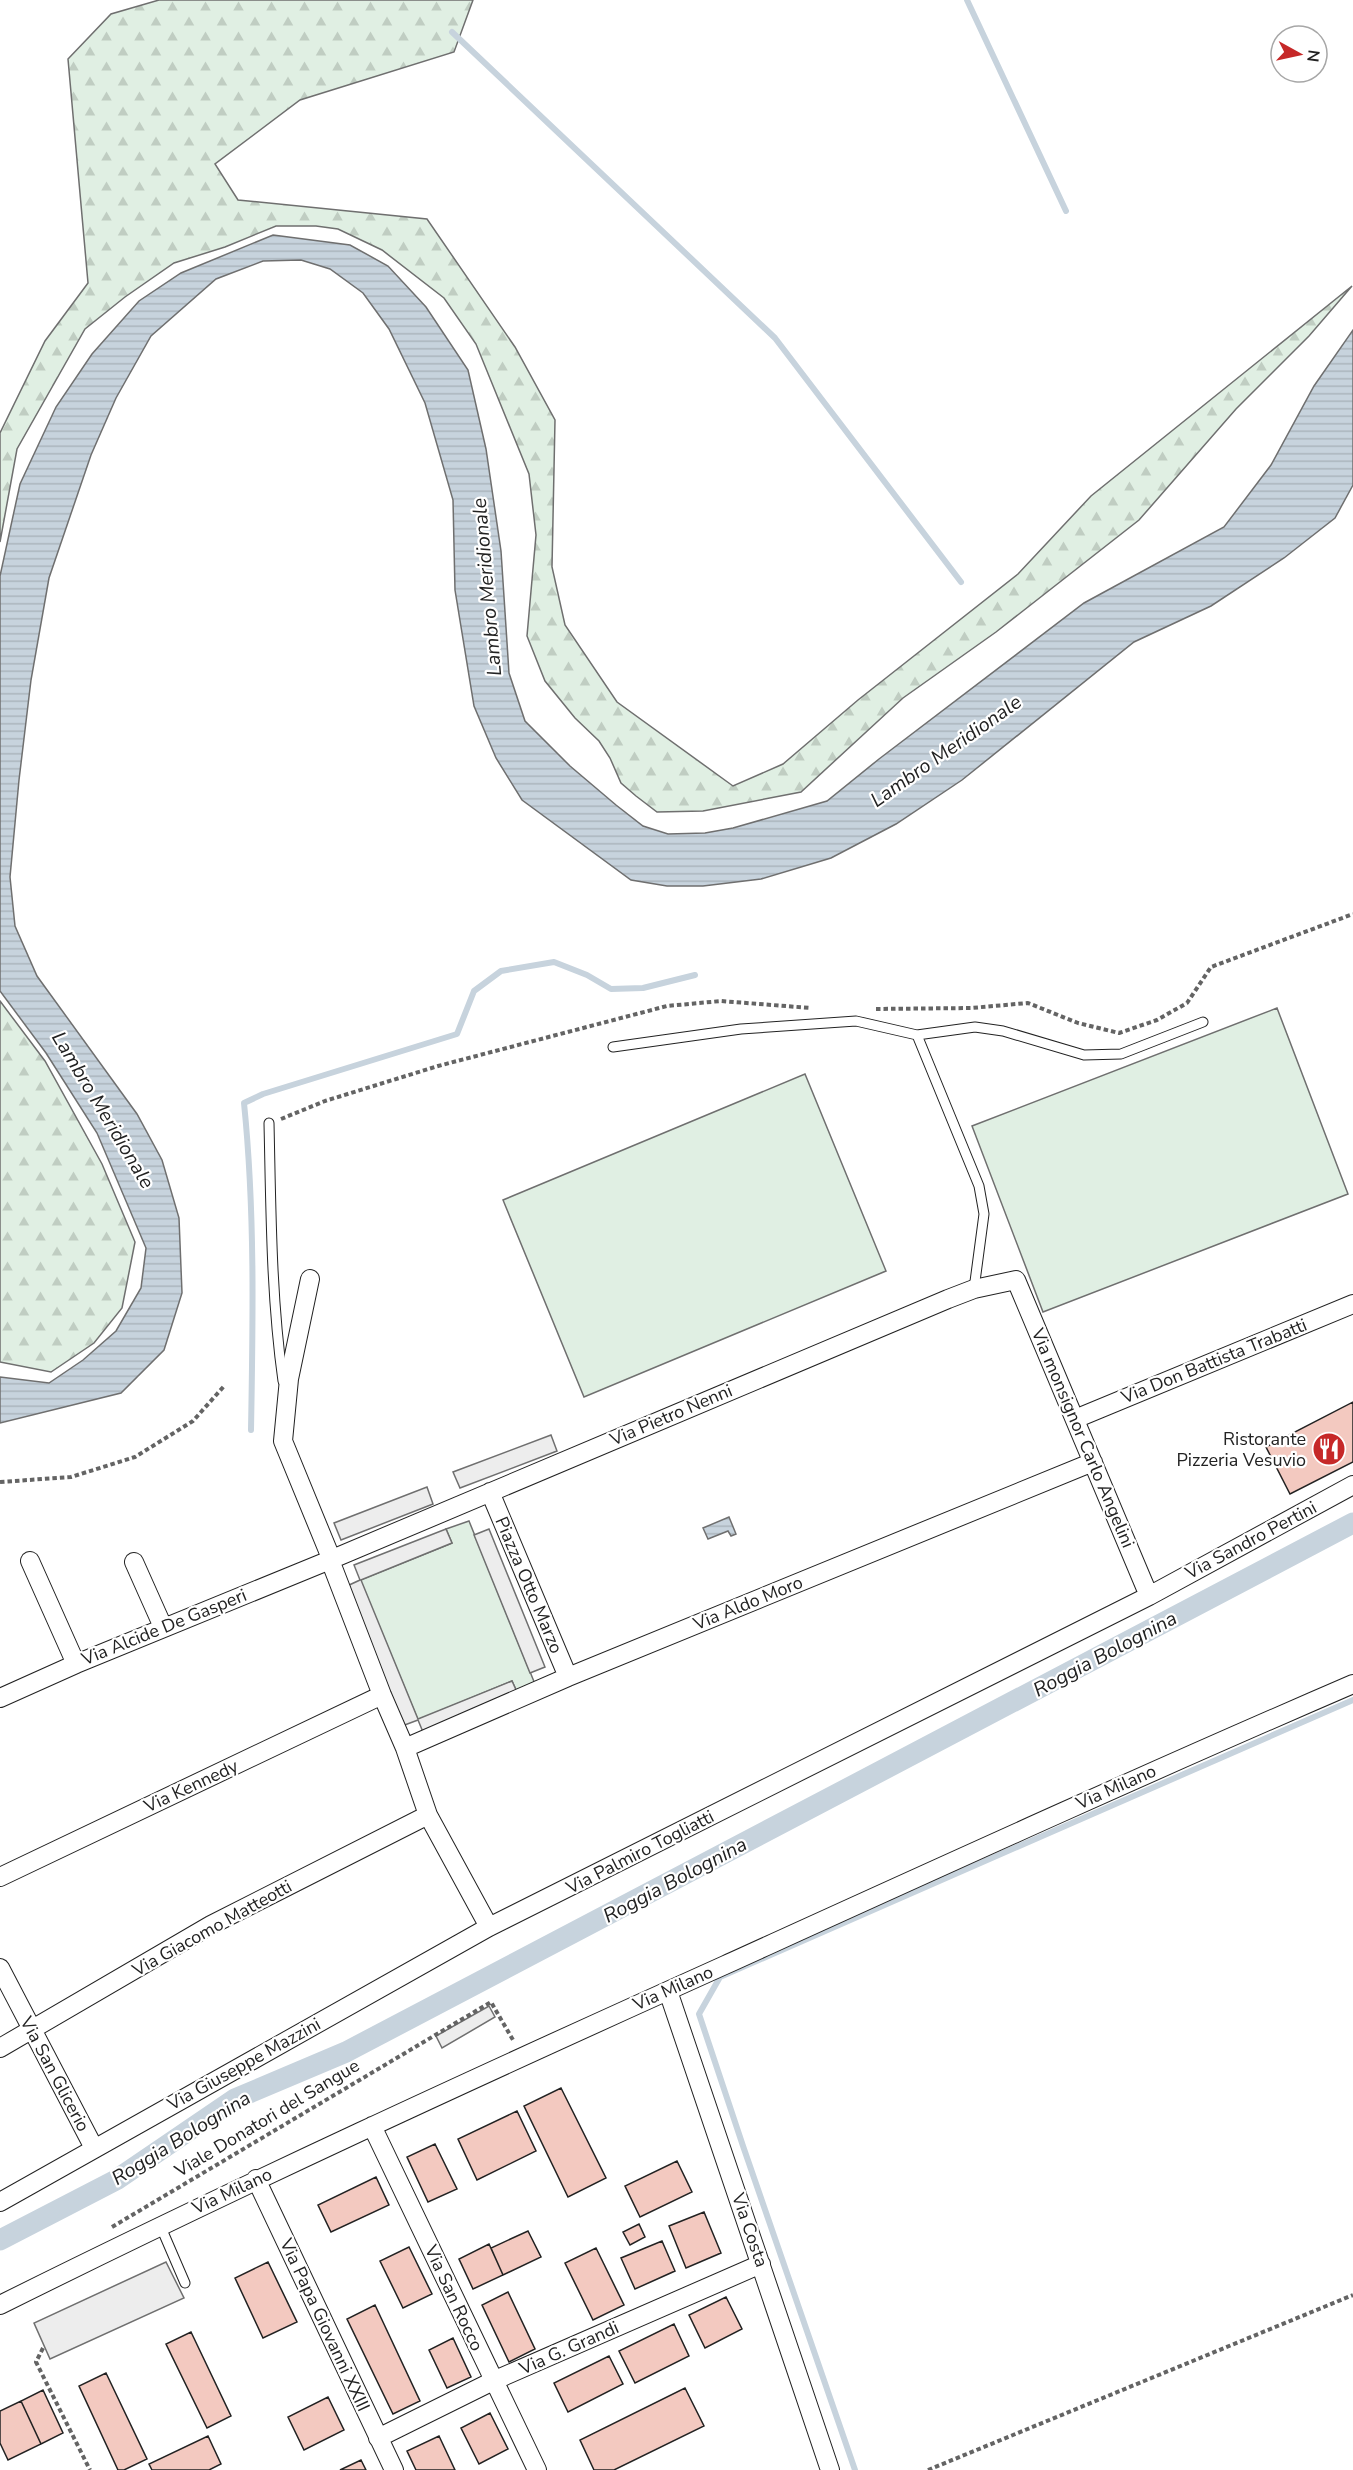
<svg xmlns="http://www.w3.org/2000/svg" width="1353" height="2470" font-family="'Nunito Sans',sans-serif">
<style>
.forest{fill:url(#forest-firs);stroke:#6f6f6f;stroke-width:1.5}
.park{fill:#e0efe3;stroke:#6f6f6f;stroke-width:1.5}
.parking{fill:#ededed;stroke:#6f6f6f;stroke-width:1.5}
.water{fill:url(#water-rules);stroke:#6f6f6f;stroke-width:1.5}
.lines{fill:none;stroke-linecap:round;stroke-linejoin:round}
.stream{stroke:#c7d3dd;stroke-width:6}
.canal{stroke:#c7d3dd;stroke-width:21}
.building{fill:#f3c9c0;stroke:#222;stroke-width:1.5}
.lane-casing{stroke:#222;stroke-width:11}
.street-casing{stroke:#222;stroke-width:20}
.path{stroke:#646464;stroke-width:4;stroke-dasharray:4.5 3;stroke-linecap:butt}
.lane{stroke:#fff;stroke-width:9}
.street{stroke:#fff;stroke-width:18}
.labels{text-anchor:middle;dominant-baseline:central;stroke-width:4.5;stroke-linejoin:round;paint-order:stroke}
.street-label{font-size:18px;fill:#222;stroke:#fff}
.poi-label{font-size:18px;fill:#222;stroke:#fff;text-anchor:end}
.water-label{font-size:20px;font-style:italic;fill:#222;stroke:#fff}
</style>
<defs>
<pattern id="forest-firs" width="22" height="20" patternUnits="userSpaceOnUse" patternTransform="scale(1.5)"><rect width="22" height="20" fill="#e0efe3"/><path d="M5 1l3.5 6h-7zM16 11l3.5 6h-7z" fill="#c0cdc2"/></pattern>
<pattern id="water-rules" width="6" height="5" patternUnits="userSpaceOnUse" patternTransform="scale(1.5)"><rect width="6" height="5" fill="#c7d3dd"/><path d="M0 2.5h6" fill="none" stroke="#abb5bd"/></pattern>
</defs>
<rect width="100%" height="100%" fill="#fff"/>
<path class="forest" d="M159,0H473L454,52L300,100L215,164L238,200L427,219L515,347L555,420L552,567L565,625L617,702L733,786L783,764L858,700L1018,574L1091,496L1352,286L1309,336L1236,409L1139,520L996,632L903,698L801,792L703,811L657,812L636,796L621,783L610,758L599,741L575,718L545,681L527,636L536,535L529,474L476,344L444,298L382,250L338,229L316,226H276L225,247L174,263L125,297L85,329L17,449L0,542V433L45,341L88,283L68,59L111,14Z
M0,1001L45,1061L102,1164L135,1242L122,1308L94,1343L51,1372L0,1362Z"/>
<path class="park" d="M1277,1008L1348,1194L1043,1312L972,1126Z
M805,1074L886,1271L584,1397L503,1200Z
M469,1521L535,1684L517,1692L512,1681L418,1720L360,1580L452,1543L446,1529Z"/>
<path class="parking" d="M551,1435L557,1451L460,1488L453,1472Z
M427,1487L433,1504L341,1540L334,1523Z
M446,1529L452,1543L361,1580L418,1719L512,1681L517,1692L423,1732L418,1720L402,1726L347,1586L360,1580L354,1565Z
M489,1529L545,1667L530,1673L474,1535Z
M489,2006L495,2017L442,2048L436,2036Z
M166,2262L184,2298L50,2359L34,2323Z"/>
<path class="water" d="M273,235L350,245L388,266L426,307L468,370L486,449L501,551L509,673L525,721L570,766L616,805L643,826L668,834L705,833L733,828L827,801L879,759L1084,603L1224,527L1271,465L1314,386L1353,330V485L1335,518L1284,558L1211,606L1134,642L962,780L896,824L831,858L761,879L703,886H667L631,880L522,800L496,758L474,706L455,590L453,500L425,403L389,329L363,293L330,269L301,260L263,261L216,279L151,336L116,398L91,455L49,578L31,680L19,780L10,877L15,926L37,976L137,1114L162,1160L179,1218L182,1293L164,1350L121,1393L0,1423V1377L49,1383L83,1360L116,1331L141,1288L146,1248L97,1133L46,1053L0,991V576L20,484L56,407L92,354L139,301L181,273Z
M729,1517L736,1534L731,1536L728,1531L708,1539L703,1528Z"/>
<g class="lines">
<path class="stream" d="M967,0L1066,211
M452,32L775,338L961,582
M251,1430C253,1321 255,1211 244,1103L263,1094L457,1034L474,991L501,971L554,962L587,975L611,989L643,988L695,975
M855,2470L743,2146L699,2014L720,1977L1353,1700"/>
<path class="canal" d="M0,2240L116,2180L235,2099L346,2052L1353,1523"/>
</g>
<path class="building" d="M1353,1402V1462L1290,1494L1266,1447Z
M561,2088L606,2178L568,2197L524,2106Z
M517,2111L536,2151L477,2180L458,2139Z
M435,2144L457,2189L428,2202L407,2157Z
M677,2161L692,2192L640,2217L625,2186Z
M376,2177L389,2205L331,2232L318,2205Z
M704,2212L721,2253L686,2268L669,2226Z
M639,2224L645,2237L630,2245L623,2232Z
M528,2231L541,2257L503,2275L491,2248Z
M662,2241L675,2271L635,2289L621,2258Z
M489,2244L503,2275L473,2289L459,2259Z
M409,2247L432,2294L403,2308L380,2261Z
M596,2248L624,2305L593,2320L565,2263Z
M268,2262L297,2322L263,2338L235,2278Z
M508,2292L535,2349L509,2362L482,2305Z
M726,2297L742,2329L705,2348L689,2315Z
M375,2305L420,2401L393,2414L347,2319Z
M674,2324L689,2356L635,2383L619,2351Z
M191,2332L231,2416L207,2428L166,2344Z
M453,2338L471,2377L447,2388L429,2350Z
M609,2356L623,2384L568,2412L554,2383Z
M106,2373L147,2459L124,2470H118L79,2386Z
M685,2388L704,2426L614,2470H594L580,2440Z
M43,2390L63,2433L41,2444L21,2401Z
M328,2397L344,2430L304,2450L288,2417Z
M21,2401L41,2444L8,2460L0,2443V2411Z
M490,2413L508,2449L479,2464L461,2428Z
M208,2436L221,2464L209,2470H152L149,2464Z
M439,2436L455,2470H416L407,2451Z
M361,2460L366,2470H340Z"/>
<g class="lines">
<g class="lane-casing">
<path id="lane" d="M917,1035L979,1186L984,1214L974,1289
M613,1047L741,1029L856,1021L917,1035L975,1027L1003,1031L1084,1055L1121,1054L1203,1022
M269,1123C271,1209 271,1296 283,1381
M160,2225L185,2283"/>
</g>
<g class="street-casing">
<path id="street" d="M310,1279L289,1379L283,1441L331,1558
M1075,1419L1353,1304
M490,1492L568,1677
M330,1560L382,1695L405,1748L428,1815L489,1927
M30,1561L76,1664
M134,1562L163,1627
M0,1698L76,1664L330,1560L948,1299L974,1289L1016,1280L1149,1596
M405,1748L568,1677L1093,1462
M0,1877L382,1695
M0,1968L94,2148
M668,1991L830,2470
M0,2048L211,1925L428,1815
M372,2126L537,2470
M256,2179L394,2470
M0,2202L489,1927L1149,1596L1353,1485
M0,2305C239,2186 481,2075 725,1965C934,1870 1142,1775 1353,1684
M378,2438L493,2381L761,2264"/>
</g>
<path class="path" d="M876,1009L971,1008L1028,1003L1078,1023L1119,1033L1157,1020L1187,1003L1211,967L1353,914
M281,1119L325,1101L438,1066L667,1006L721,1001L811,1008
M0,1482L71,1477L135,1457L193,1421L225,1385
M112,2227L491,2002L513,2040
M43,2348L36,2362L90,2470
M928,2470L1353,2295"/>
<use href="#lane" class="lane"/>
<use href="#street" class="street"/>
</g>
<defs>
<g id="restaurant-disc" transform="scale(1.725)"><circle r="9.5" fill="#c62828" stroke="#fff"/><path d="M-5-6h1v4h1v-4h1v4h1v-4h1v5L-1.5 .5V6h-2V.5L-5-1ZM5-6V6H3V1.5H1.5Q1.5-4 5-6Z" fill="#fff"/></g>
</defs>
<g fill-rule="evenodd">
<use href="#restaurant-disc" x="1329" y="1449"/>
</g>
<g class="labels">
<g class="street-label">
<text transform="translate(1214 1361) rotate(-22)">Via Don Battista Trabatti</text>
<text transform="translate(671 1415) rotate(-23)">Via Pietro Nenni</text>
<text transform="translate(1083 1438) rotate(67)">Via monsignor Carlo Angelini</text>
<text transform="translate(1251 1540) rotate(-28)">Via Sandro Pertini</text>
<text transform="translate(529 1585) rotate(67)">Piazza Otto Marzo</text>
<text transform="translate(748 1603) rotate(-22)">Via Aldo Moro</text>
<text transform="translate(164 1627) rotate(-22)">Via Alcide De Gasperi</text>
<text transform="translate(191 1786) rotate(-25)">Via Kennedy</text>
<text transform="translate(1116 1787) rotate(-24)">Via Milano</text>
<text transform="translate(640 1852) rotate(-27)">Via Palmiro Togliatti</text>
<text transform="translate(212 1928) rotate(-29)">Via Giacomo Matteotti</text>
<text transform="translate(673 1988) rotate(-24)">Via Milano</text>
<text transform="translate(244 2064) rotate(-29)">Via Giuseppe Mazzini</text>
<text transform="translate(55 2074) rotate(62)">Via San Glicerio</text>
<text transform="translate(267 2118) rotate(-31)">Viale Donatori del Sangue</text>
<text transform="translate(232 2191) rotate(-25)">Via Milano</text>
<text transform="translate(750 2230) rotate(71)">Via Costa</text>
<text transform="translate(454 2298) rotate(65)">Via San Rocco</text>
<text transform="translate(325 2325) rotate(65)">Via Papa Giovanni XXIII</text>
<text transform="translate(569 2348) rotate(-24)">Via G. Grandi</text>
</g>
<g class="poi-label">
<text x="1306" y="1439">Ristorante<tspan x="1306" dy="21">Pizzeria Vesuvio</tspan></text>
</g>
<g class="water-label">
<text transform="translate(487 587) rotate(-95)">Lambro Meridionale</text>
<text transform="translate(946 751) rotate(-35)">Lambro Meridionale</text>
<text transform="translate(103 1110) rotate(59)">Lambro Meridionale</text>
<text transform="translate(1105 1654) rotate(-28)">Roggia Bolognina</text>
<text transform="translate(675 1880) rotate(-28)">Roggia Bolognina</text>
<text transform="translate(181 2138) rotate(-32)">Roggia Bolognina</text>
</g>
</g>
<g transform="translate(1299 54) rotate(98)"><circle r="28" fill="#ffffff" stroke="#a7a7a7" stroke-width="1.5"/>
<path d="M0-4.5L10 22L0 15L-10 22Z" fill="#c62828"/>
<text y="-9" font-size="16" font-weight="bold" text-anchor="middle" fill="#222222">N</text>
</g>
</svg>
